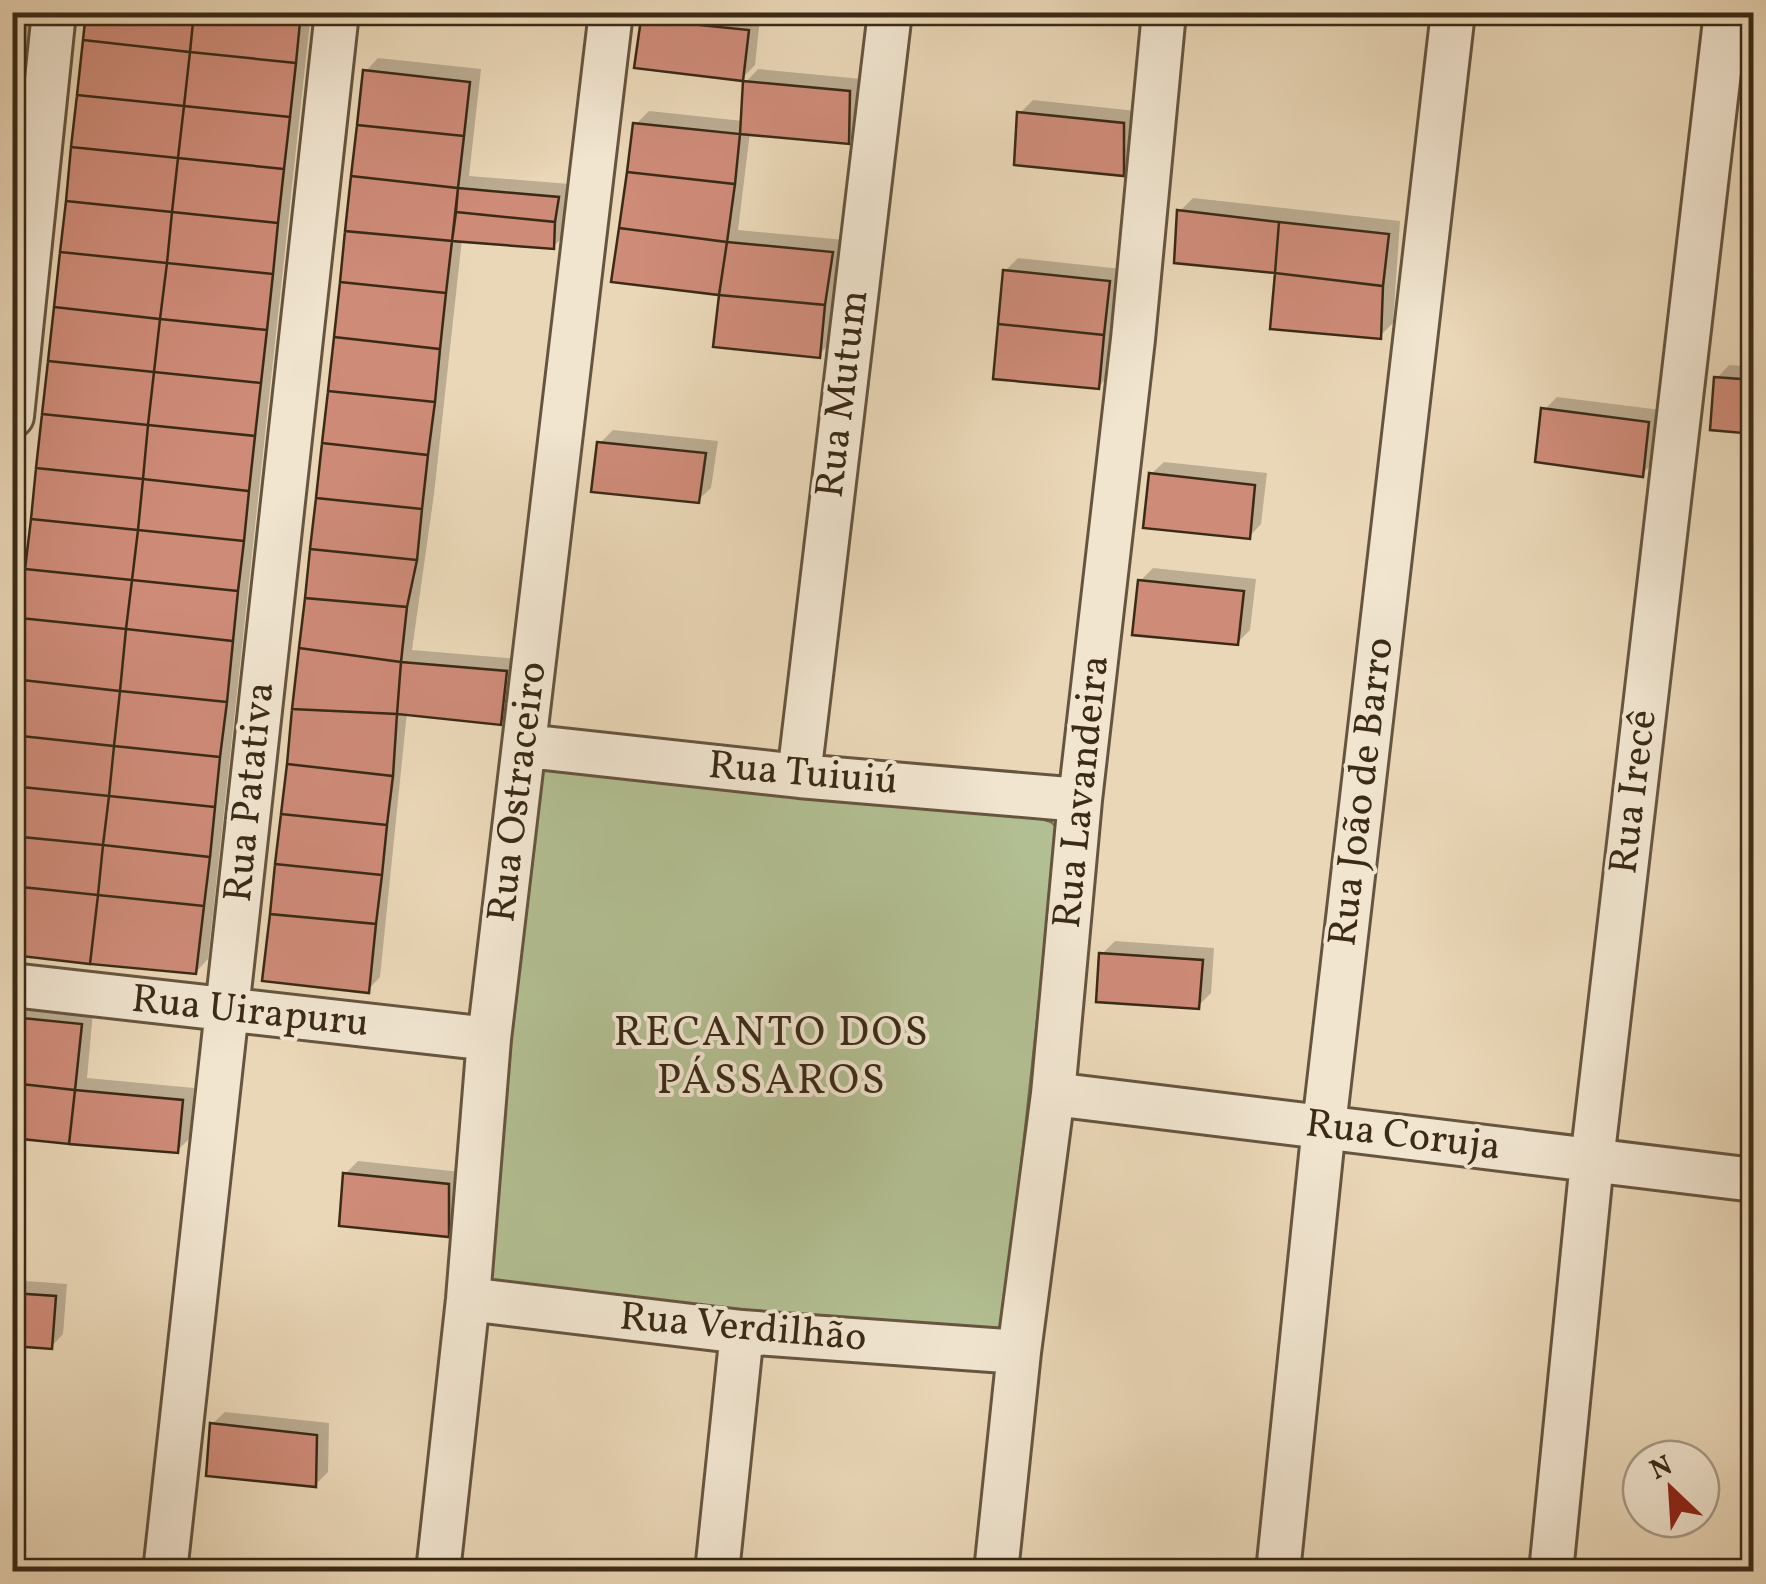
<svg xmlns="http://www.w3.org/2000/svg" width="1766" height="1584" font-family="Vollkorn,serif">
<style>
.green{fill:#b2bf92;stroke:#767454;stroke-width:2.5}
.shadow{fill:#0003}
.building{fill:#ce8b78;stroke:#3a2a16;stroke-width:2.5}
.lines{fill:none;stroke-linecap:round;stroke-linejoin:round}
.street-casing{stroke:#66553e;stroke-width:48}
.street{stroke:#f1e5d0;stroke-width:42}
.labels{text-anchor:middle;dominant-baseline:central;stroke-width:8;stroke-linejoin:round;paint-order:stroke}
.street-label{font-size:40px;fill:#3a2a16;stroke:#f1e5d0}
.neighbourhood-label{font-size:42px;letter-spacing:2.5px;fill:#3a2a16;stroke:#f1e5d0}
</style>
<rect width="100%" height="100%" fill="#ead7b7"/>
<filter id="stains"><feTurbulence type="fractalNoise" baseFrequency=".002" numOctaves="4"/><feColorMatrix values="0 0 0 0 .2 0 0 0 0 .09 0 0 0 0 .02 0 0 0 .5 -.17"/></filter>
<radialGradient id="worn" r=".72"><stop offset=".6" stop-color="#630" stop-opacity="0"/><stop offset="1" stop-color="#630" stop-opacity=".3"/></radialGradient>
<path class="green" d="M545,764L1024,813L1051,822L1058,828L1004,1322L995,1333L504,1291L492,1281L486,1261L535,780Z"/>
<path class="shadow" d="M12,12H27L22,17L35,19L12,222Z
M89,12H311L208,959L196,972Z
M650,12H708L760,18L755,65L742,78L643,20Z
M378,58L481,69L469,176L570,184L566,234L553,247L462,239L434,494L412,650L518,659L513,710L500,723L407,712L380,977L368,990L366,71Z
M758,69L862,79L861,129L848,142L750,132L738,230L845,240L831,342L819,355L722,293L636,124L649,111L743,121L746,82Z
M1033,100L1136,111L1135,161L1123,173L1020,113Z
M1193,198L1400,221L1393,323L1380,336L1180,211Z
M1018,258L1122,269L1111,374L1098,387L1005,271Z
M1729,365L1754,367V431L1717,378Z
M1557,397L1661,410L1655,461L1642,474L1544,410Z
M613,430L718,441L711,488L698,500L600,443Z
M1164,462L1267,473L1261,524L1249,537L1151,474Z
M1153,568L1256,579L1250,630L1237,643L1140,581Z
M1115,941L1214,948L1211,993L1198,1006L1102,954Z
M12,1004L93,1012L87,1078L194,1088L190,1138L177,1151L12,1135Z
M358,1161L461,1172V1221L448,1234L345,1174Z
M12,1280L67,1284L63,1334L51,1347L12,1344Z
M225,1412L329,1423L328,1472L315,1485L212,1424Z"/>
<path class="building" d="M86,12H194L190,52L83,40Z
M194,12H301L296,63L190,52Z
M641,19L749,30L743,81L634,68Z
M12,30L24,31L17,85H12Z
M83,40L190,52L184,106L77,95Z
M190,52L296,63L290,117L184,106Z
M363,70L470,82L464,136L357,125Z
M743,81L850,91L849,144L740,134Z
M12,85H17L12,127Z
M77,95L184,106L178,158L71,147Z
M184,106L290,117L284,169L178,158Z
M1017,112L1124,123V176L1014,165Z
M633,123L740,134L735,184L627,172Z
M357,125L464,136L458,188L351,176Z
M71,147L178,158L172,212L66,201Z
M178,158L284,169L278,223L172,212Z
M627,172L735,184L727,242L619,228Z
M351,176L458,188L452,241L345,231Z
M458,188L559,197L555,222L456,212Z
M66,201L172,212L167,263L60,252Z
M1177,210L1279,222L1275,273L1174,263Z
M172,212L278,223L273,274L167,263Z
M456,212L555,222L554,249L452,241Z
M1279,222L1389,234L1383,286L1275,273Z
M619,228L727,242L719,295L611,282Z
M345,231L452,241L446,293L340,282Z
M727,242L833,252L825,305L719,295Z
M60,252L167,263L160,319L54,307Z
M167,263L273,274L267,330L160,319Z
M1003,270L1110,281L1104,335L998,324Z
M1275,273L1383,286L1381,339L1270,329Z
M340,282L446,293L440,349L334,337Z
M719,295L825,305L820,358L713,347Z
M54,307L160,319L154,372L48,361Z
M160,319L267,330L261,383L154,372Z
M998,324L1104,335L1099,389L993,379Z
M334,337L440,349L435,402L328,391Z
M48,361L154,372L148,425L42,414Z
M154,372L261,383L255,436L148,425Z
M1714,377L1754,380V434L1710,430Z
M328,391L435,402L428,455L322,443Z
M1541,408L1649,422L1643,477L1535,462Z
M42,414L148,425L143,479L36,468Z
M148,425L255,436L249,491L143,479Z
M597,442L706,453L699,503L591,492Z
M322,443L428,455L422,509L316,498Z
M36,468L143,479L138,530L31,519Z
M1149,473L1255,485L1250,539L1143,528Z
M143,479L249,491L244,541L138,530Z
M316,498L422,509L417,560L310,549Z
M31,519L138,530L132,580L25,569Z
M138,530L244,541L238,591L132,580Z
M310,549L417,560L407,607L305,598Z
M25,569L132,580L126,629L20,618Z
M132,580L238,591L233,641L126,629Z
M1138,580L1244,591L1238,645L1132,635Z
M305,598L407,607L401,662L299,648Z
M20,618L126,629L120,691L13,679Z
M126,629L233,641L227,702L120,691Z
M299,648L401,662L397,714L292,709Z
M401,662L507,671L501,725L397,714Z
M13,679L120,691L114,746L12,735Z
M120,691L227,702L220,757L114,746Z
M292,709L397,714L393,776L287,764Z
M12,735L114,746L109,796L12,786Z
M114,746L220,757L215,807L109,796Z
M287,764L393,776L387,825L281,814Z
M12,786L109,796L103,845L12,836Z
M109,796L215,807L210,857L103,845Z
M281,814L387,825L382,875L275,864Z
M12,836L103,845L98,895L12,886Z
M103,845L210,857L204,906L98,895Z
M275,864L382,875L376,924L270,914Z
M12,886L98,895L90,964L12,955Z
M98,895L204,906L196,974L90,964Z
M270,914L376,924L369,993L262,981Z
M1099,953L1203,960L1199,1009L1096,1002Z
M12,1017L82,1024L75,1090L12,1083Z
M12,1083L75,1090L69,1144L12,1138Z
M75,1090L183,1100L178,1153L69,1144Z
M343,1173L449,1184V1237L339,1226Z
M12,1293L56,1296L52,1349L12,1346Z
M210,1423L317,1435L316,1487L206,1476Z"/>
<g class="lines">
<g class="street-casing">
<path id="street" d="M12,416L54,12
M526,746L799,776L1080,800
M799,776L890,12
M12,985L489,1039
M1053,1094L1754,1180
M468,1299L742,1332L1019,1352
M165,1572L337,12
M438,1572L468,1299L489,1039L611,12
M717,1572L742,1332
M996,1572L1019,1352L1053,1094L1080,800L1133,339L1164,12
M1278,1572L1324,1126L1453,12
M1551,1572L1592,1161L1726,12"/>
</g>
<use href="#street" class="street"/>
</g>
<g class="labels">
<g class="street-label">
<text transform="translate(844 394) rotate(-83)">Rua Mutum</text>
<text transform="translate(803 775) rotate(5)">Rua Tuiuiú</text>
<text transform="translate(251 792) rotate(-84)">Rua Patativa</text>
<text transform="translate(519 792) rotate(-83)">Rua Ostraceiro</text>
<text transform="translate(1083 792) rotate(-84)">Rua Lavandeira</text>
<text transform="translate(1363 792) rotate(-83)">Rua João de Barro</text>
<text transform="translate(1635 792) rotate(-83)">Rua Irecê</text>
<text transform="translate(250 1013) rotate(6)">Rua Uirapuru</text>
<text transform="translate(1403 1137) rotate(7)">Rua Coruja</text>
<text transform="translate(743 1329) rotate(5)">Rua Verdilhão</text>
</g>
<g class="neighbourhood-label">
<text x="772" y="1034">RECANTO DOS<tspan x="772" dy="48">PÁSSAROS</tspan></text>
</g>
</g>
<rect width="1766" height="1584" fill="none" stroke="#ead7b7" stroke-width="50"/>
<rect x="15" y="15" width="1736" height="1554" fill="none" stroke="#3a2a16" stroke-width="5"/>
<rect x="25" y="25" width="1716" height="1534" fill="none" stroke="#3a2a16" stroke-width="2.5"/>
<g transform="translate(1671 1489) rotate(335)"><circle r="48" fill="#f1e5d0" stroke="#a89a86" stroke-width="2.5"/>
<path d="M0-8L18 38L0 25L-18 38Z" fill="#8f2418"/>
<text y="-15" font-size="28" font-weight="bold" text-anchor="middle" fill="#3a2a16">N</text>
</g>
<rect width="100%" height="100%" filter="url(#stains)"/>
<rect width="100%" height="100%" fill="url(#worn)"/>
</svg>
